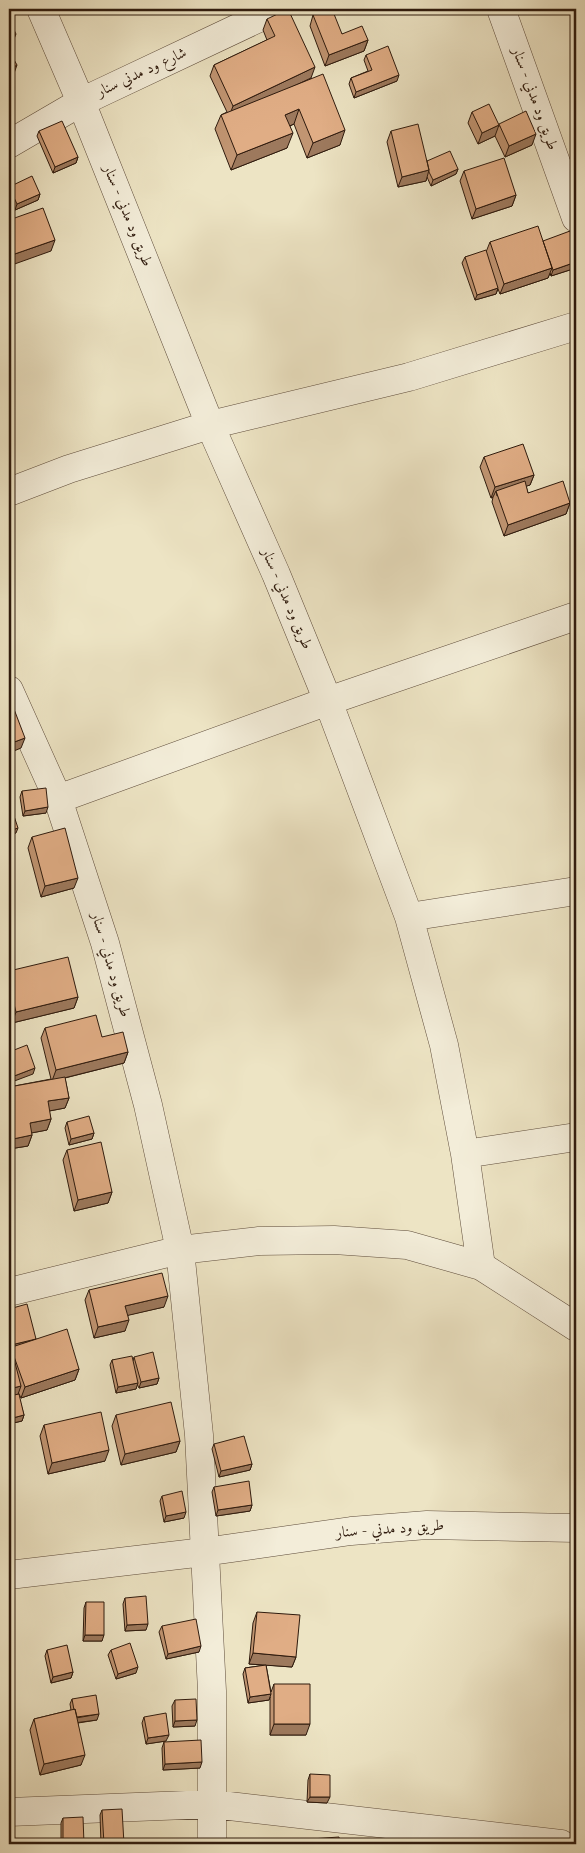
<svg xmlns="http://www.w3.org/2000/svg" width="585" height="1853" font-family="'Old Standard TT',Amiri,serif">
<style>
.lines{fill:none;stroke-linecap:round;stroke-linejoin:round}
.minor-casing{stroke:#5e4c3b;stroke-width:29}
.minor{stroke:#f3edd9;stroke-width:28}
.wall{fill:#c19572;stroke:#2e1a0d}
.shaded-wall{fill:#9d795d;stroke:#2e1a0d}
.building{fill:#e0ad85;stroke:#2e1a0d}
.labels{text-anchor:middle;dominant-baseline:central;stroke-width:5;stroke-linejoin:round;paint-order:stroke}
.street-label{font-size:15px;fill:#2e1a0d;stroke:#f3edd9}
</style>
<rect width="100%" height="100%" fill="#ede4c4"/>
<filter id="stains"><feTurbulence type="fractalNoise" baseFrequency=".004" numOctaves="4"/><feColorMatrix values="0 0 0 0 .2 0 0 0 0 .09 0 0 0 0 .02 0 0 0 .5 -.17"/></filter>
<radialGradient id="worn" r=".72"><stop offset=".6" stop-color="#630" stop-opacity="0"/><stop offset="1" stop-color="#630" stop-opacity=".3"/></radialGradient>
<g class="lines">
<g class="minor-casing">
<path id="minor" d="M41,9L81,102L210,425L276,574L328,701L409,917L444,1045L465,1154L481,1266
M501,9L576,218
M9,144L81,102L278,9
M9,492L69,469L210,425L409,377L576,326
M9,690L58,799L105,943L148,1105L180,1250L199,1435L212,1691V1844
M58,799L328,701L576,616
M409,917L576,891
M465,1154L576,1137
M9,1292L180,1250L259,1241L334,1240L407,1245L481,1266L576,1327
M9,1575L204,1552L351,1531L427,1525L576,1528
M9,1812L212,1804L561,1844"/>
</g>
<use href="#minor" class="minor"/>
</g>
<path class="wall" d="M313,15L342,34L368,40L364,51L325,66L310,26Z
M267,19L311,78L340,145L307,158L294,124L290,126L287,148L231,170L215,129L221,115L227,112L210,76L214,65L267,40L263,30Z
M366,55L397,81L354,98L349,84L351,78L368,71L364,60Z
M472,112L498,125L532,145L505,157L495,136L478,144L468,123Z
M39,131L78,157L76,163L53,173L37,136Z
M391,131L427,161L458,169L456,174L431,186L427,177L426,181L398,187L387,142Z
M464,171L516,195L512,206L472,219L460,181Z
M9,187L40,194L38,200L15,210L9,197Z
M490,242L576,251V268L551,276L550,273L548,278L500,294L498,289L496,294L475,300L462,263L465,257L486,252Z
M484,457L534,475L530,485L526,486L528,493L570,503L566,514L504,536L492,502L493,497L491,498L480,467Z
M22,791L46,813L23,816L20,797Z
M32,837L74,888L41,897L28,848Z
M9,971L78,997L74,1008L12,1023L9,1011Z
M45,1028L102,1037L128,1052L124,1063L65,1078L69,1098L65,1108L49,1111L51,1119L47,1130L31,1133L32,1135L28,1146L9,1149V1087L51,1079L41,1038Z
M67,1122L94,1133L92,1139L69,1145L65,1128Z
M67,1150L112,1192L108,1203L74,1211L63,1160Z
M89,1290L164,1307L128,1315L125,1331L94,1338L85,1300Z
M9,1309L36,1339L79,1369L75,1380L21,1398L18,1392V1394L24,1415L22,1421L9,1424Z
M134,1357L159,1378L157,1384L139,1388L137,1384L136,1389L116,1393L110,1365L112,1360L133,1361Z
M116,1415L180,1441L176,1452L121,1465L112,1426Z
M44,1425L105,1461L48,1474L40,1436Z
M214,1444L252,1464L250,1470L219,1477L212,1449Z
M214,1487L252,1505L250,1511L216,1516L212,1492Z
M162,1496L184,1518L164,1522L160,1501Z
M125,1598L146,1630L125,1631L123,1604Z
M86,1602L102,1641H83L84,1608Z
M257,1612L296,1657L292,1667L266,1665L271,1692L274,1684L306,1735H270V1697L269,1700L248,1703L243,1674L245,1668L266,1665L249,1664L253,1623Z
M162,1626L199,1652L166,1659L159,1632Z
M47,1650L73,1672L71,1678L51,1683L45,1656Z
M111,1650L136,1673L116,1679L108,1655Z
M72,1699L97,1720L78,1723L81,1765L40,1775L30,1730L34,1719L71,1710L70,1704Z
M175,1700L195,1726L173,1727L172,1706Z
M144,1717L166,1741L146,1744L142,1723Z
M164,1742L200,1768L163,1770L162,1748Z
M310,1774L327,1803L307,1802L308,1780Z
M102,1810L124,1844H101L100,1815Z
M63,1818L84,1844H61V1823Z"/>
<path class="shaded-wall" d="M16,34L12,44L9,46V38Z
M368,40L364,51L325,66L329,55Z
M17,65L13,76L9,78V70Z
M315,67L311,78L229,117L233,106Z
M399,75L397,81L354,98L356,92Z
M299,109L294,124L280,130L285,115Z
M499,125L495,136L478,144L482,133Z
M345,130L340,145L307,158L313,143Z
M293,133L287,148L231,170L237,155Z
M536,134L532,145L505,157L509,146Z
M78,157L76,163L53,173L55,167Z
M458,169L456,174L431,186L433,180Z
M429,170L426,181L398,187L402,177Z
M40,194L38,200L15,210L17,204Z
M516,195L512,206L472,219L476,209Z
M55,240L51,251L9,266V256Z
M576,262V268L551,276L553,270Z
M552,268L548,278L500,294L504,284Z
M498,288L496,294L475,300L477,295Z
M534,475L530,485L497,496L496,491L493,497L491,498L495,487Z
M570,503L566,514L504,536L508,525Z
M25,738L21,748L9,753V744Z
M48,807L46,813L23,816L25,811Z
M18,828L16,833L9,836V831Z
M78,878L74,888L41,897L45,886Z
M78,997L74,1008L12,1023L16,1012Z
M128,1052L124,1063L52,1081L56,1070Z
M35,1068L33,1074L9,1083V1078Z
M69,1098L65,1108L44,1112L48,1101Z
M51,1119L47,1130L26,1134L30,1123Z
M94,1133L92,1139L69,1145L71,1139Z
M32,1135L28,1146L9,1149L13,1139Z
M112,1192L108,1203L74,1211L78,1200Z
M168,1296L164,1307L121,1317L125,1306Z
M129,1320L125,1331L94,1338L98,1327Z
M36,1339L9,1351L11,1345Z
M79,1369L75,1380L21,1398L25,1387Z
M159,1378L157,1384L139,1388L141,1382Z
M138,1383L136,1389L116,1393L118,1387Z
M21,1386L17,1397L9,1399V1389Z
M24,1415L22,1421L9,1424V1419Z
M180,1441L176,1452L121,1465L125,1454Z
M109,1450L105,1461L48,1474L52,1463Z
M252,1464L250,1470L219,1477L221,1471Z
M252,1505L250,1511L216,1516L218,1510Z
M186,1512L184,1518L164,1522L166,1516Z
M148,1624L146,1630L125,1631L127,1625Z
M85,1635H104L102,1641H83Z
M201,1646L199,1652L166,1659L168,1654Z
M253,1653L296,1657L292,1667L249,1664Z
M138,1667L136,1673L116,1679L118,1674Z
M73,1672L71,1678L51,1683L53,1677Z
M271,1694L269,1700L248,1703L250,1697Z
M99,1714L97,1720L74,1723L76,1718Z
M197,1720L195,1726L173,1727L175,1721Z
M274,1724H310L306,1735H270Z
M169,1735L166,1741L146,1744L148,1738Z
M85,1755L81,1765L40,1775L44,1764Z
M202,1762L200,1768L163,1770L165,1764Z
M310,1797H330L327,1803L307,1802Z"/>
<path class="building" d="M288,9L315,67L233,106L214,65L275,36L267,19Z
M329,9H332L342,34L362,26L368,40L329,55L313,15Z
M9,20L16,34L9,38Z
M388,46L399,75L356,92L351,78L372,70L366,55Z
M9,51L17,65L9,70Z
M323,74L345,130L313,143L299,109L285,115L293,133L237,155L221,115Z
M489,104L499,125L482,133L472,112Z
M526,111L536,134L509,146L499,124Z
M62,121L78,157L55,167L39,131Z
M418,124L429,170L402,177L391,131Z
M450,151L458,169L433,180L429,172V170L427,161Z
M504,158L516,195L476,209L464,171Z
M32,176L40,194L17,204L9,187Z
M43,208L55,240L9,256V220Z
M538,226L552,268L504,284L490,242Z
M570,231L576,251V262L553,270L543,241Z
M486,250L498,288L477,295L465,257Z
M523,444L534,475L495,487L484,457Z
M525,481L528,493L563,481L570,503L508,525L496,491Z
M9,696L25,738L9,744Z
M46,788L48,807L25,811L22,791Z
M9,801L18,828L9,831Z
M65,828L78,878L45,886L32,837Z
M68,957L78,997L16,1012L9,984V971Z
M96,1015L102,1037L123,1032L128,1052L56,1070L45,1028Z
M27,1045L35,1068L9,1078V1052Z
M65,1077L69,1098L48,1101L51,1119L30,1123L32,1135L13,1139L9,1116V1087Z
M89,1116L94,1133L71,1139L67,1122Z
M101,1142L112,1192L78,1200L67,1150Z
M162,1273L168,1296L125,1306L129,1320L98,1327L89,1290Z
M27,1304L36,1339L11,1345L9,1336V1309Z
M67,1329L79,1369L25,1387L12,1351L21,1386L9,1389V1348Z
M153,1352L159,1378L141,1382L134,1357Z
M132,1356L138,1383L118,1387L112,1360Z
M19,1394L24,1415L9,1419V1396Z
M171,1402L180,1441L125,1454L116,1415Z
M101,1412L109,1450L52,1463L44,1425Z
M244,1436L252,1464L221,1471L214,1444Z
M249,1481L252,1505L218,1510L214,1487Z
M182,1491L186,1512L166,1516L162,1496Z
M146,1596L148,1624L127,1625L125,1598Z
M86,1602H104V1635H85Z
M257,1612L300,1615L296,1657L253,1653Z
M196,1619L201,1646L168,1654L162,1626Z
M130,1643L138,1667L118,1674L111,1650Z
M67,1645L73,1672L53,1677L47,1650Z
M266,1665L271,1694L250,1697L245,1668Z
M274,1684H310V1724H274Z
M96,1695L99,1714L77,1717L75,1709L74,1710L72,1699Z
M196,1699L197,1720L175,1721V1700Z
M75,1709L85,1755L44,1764L34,1719Z
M166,1713L169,1735L148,1738L144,1717Z
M201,1740L202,1762L165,1764L164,1742Z
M310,1774L330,1775V1797H310Z
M122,1809L124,1844H104L102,1810Z
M83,1817L84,1844H63V1818Z
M9,1827H14L15,1844H9Z
M339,1837L340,1844H311V1839Z"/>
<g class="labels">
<g class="street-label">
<text transform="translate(142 73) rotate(-25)">شارع ود مدني سنار</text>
<text transform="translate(534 99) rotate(70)">طريق ود مدني - سنار</text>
<text transform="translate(127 216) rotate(68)">طريق ود مدني - سنار</text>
<text transform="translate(286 599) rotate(67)">طريق ود مدني - سنار</text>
<text transform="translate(110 965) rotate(74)">طريق ود مدني - سنار</text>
<text transform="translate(390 1530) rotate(-4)">طريق ود مدني - سنار</text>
</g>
</g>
<rect width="585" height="1853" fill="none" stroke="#ede4c4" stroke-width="30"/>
<rect x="10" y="10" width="565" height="1833" fill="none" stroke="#2e1a0d" stroke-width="2.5"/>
<rect x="15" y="15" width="555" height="1823" fill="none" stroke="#2e1a0d"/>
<rect width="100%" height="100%" filter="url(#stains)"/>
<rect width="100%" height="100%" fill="url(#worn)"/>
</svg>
